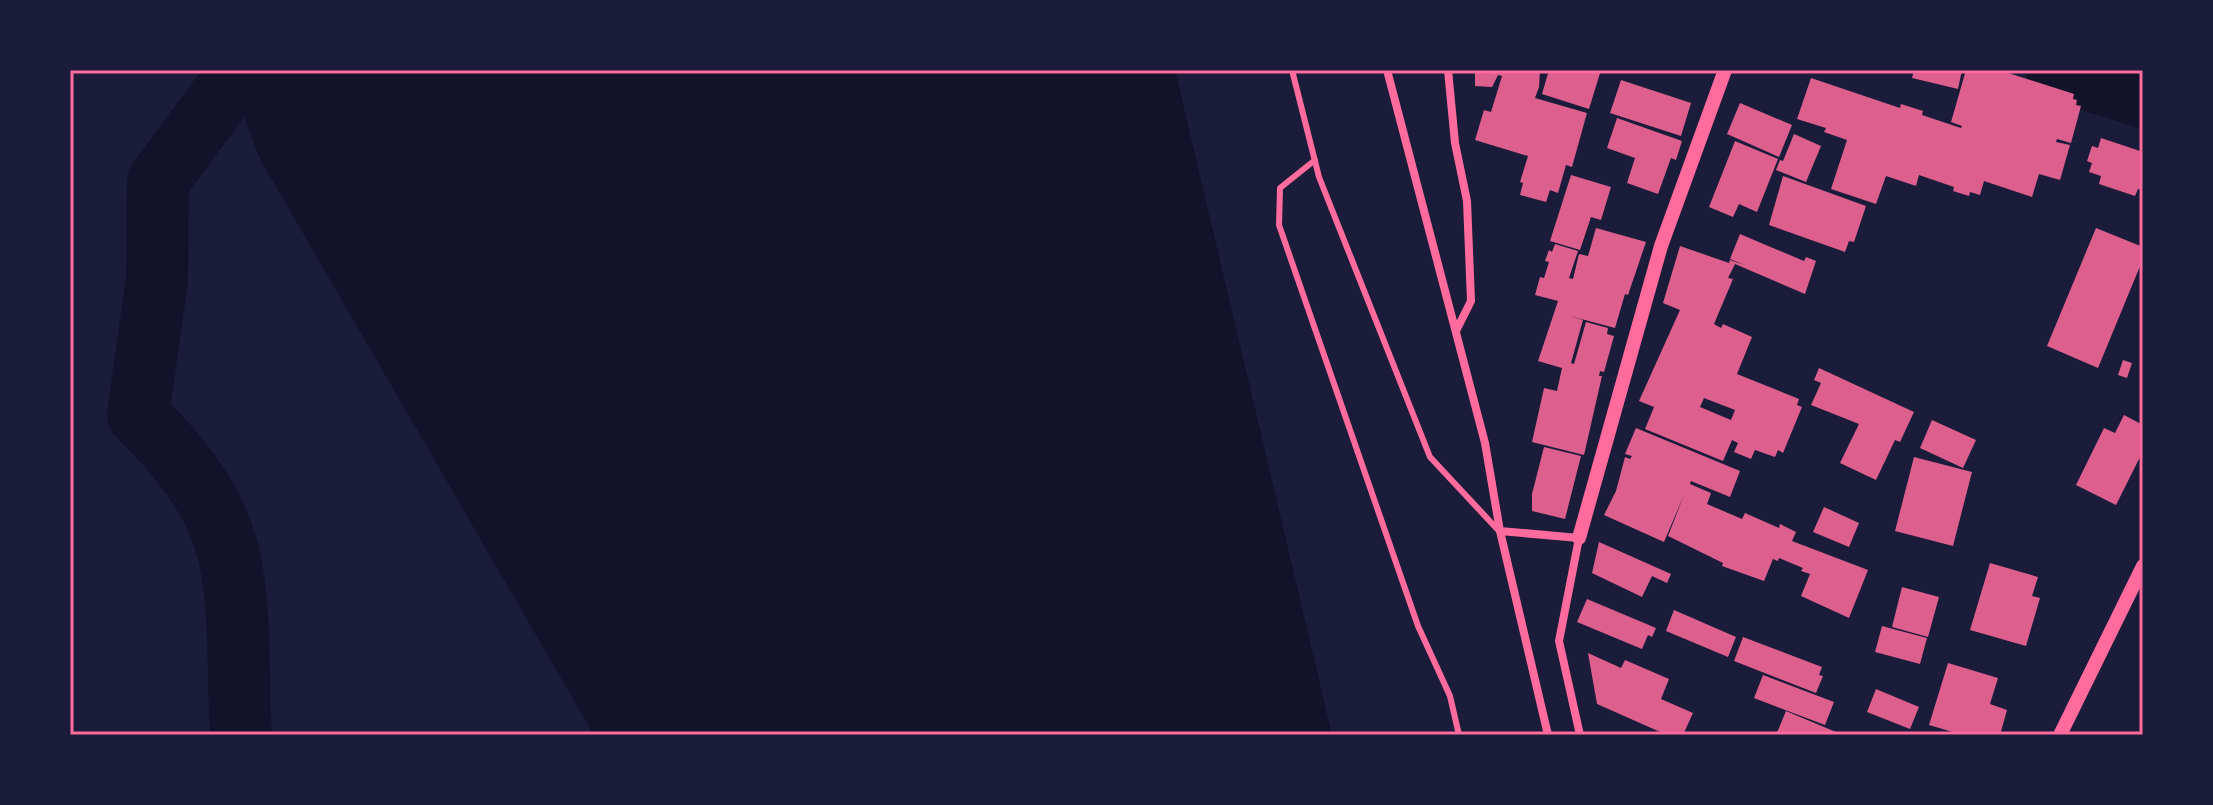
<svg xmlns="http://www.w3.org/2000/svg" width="2213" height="805" font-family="'Open Sans',sans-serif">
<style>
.water{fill:#12122b}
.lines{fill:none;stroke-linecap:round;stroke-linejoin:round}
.river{stroke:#12122b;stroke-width:62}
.building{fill:#dd5f8e;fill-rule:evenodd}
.service{stroke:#ff6b9d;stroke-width:6}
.minor{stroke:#ff6b9d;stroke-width:8}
.tertiary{stroke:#ff6b9d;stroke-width:14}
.neatline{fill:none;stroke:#ff6b9d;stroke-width:3}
</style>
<rect width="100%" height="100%" fill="#1b1b3a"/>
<path class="water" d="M226,70H1175L1332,735H594L260,159Z"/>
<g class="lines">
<path class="river" d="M2057,70L2143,97
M241,735C237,674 242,611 228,551C214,497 177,453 138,415L157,279L158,181L224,92L249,70"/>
</g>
<path class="building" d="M1475,70H1540L1539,87L1535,98L1587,113L1572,167L1566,165L1558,193L1550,190L1546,202L1520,195L1523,183L1520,182L1528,156L1475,140L1484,110L1491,112L1502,76L1498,75L1492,87L1475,86Z
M1549,70H1601L1589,109L1542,94Z
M1914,70H1962L1958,89L1912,78Z
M1966,70H1999L2074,94L2073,99L2077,100L2076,105L2081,106L2071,143L2057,139L2056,142L2070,145L2060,180L2039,174L2032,197L1984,181L1980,195L1970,192L1969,196L1953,191L1954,187L1919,175L1916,186L1886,176L1876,204L1831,189L1847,140L1824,132L1826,128L1797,119L1811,78L1900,108L1901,104L1923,111L1922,115L1961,128L1962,126L1951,122Z
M1621,80L1691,103L1681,136L1610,113Z
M1740,103L1792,125L1779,157L1727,134Z
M1617,118L1682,141L1676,160L1671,158L1658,194L1627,183L1635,158L1607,148Z
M1794,134L1821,146L1806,182L1776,170L1780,160L1783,161Z
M2101,138L2143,152V190L2138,189L2135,196L2099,184L2101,176L2089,172L2092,163L2087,161L2092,146L2098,148Z
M1735,141L1778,159L1757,212L1739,204L1733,217L1709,207Z
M1571,175L1611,187L1601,220L1591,217L1580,250L1550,241Z
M1783,176L1866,206L1854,242L1849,241L1845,252L1769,225Z
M1596,228L1646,242L1628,295L1625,294L1615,328L1570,316L1583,320L1571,363L1574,364L1586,322L1608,328L1607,334L1614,336L1604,372L1600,371L1599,376H1602L1584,455L1532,442L1544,388L1557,391L1562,368L1538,361L1558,301L1535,295L1540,277L1544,278L1549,262L1545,261L1549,250L1552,252L1555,244L1578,251L1569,278L1573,279L1579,254L1588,256Z
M2096,228L2143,247V259L2098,368L2047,346Z
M1740,234L1804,261L1806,257L1816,261L1805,294L1735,264L1728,278L1733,279L1714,324L1721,328L1723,324L1752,337L1737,374L1799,399L1797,405L1802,407L1783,453L1778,450L1775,457L1755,450L1751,459L1734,452L1738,443L1732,440L1723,461L1645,429L1654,407L1639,401L1680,310L1663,303L1680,246L1729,263L1730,260L1745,265L1730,259ZM1704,398L1735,410L1731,420L1700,407Z
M2123,360L2132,363L2127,378L2118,375Z
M1819,368L1914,412L1900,442L1895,440L1876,480L1840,463L1859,424L1811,405L1821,383L1814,380Z
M2124,415L2143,425V451L2116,505L2076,485L2104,428L2115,433Z
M1932,420L1976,440L1963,468L1920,448Z
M1636,428L1740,471L1730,497L1691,481L1690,484L1711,493L1707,504L1742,519L1745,513L1779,528L1780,524L1796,532L1792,541L1868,570L1849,618L1801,596L1810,574L1801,571L1803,568L1779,558L1778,561L1773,559L1764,581L1722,566L1723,563L1668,536L1684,495L1664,542L1604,515L1616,491L1625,457L1630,459L1632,456L1625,454Z
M1544,447L1581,456L1565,519L1532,511V494Z
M1914,457L1972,472L1953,546L1895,531Z
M1824,507L1859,523L1849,547L1813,532Z
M1599,542L1671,574L1667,583L1652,576L1642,597L1592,573Z
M1990,563L2038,577L2032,596L2040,598L2026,646L1970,630Z
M1902,587L1939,597L1928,637L1892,627Z
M1587,599L1656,628L1652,637L1648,635L1642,649L1577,622Z
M1674,610L1736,637L1728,657L1666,631Z
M1882,626L1927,638L1920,664L1875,652Z
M1743,637L1822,667L1819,675L1823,676L1816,693L1734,661Z
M1588,653L1621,668L1625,660L1669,679L1661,699L1693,713L1683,735H1667L1597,704Z
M1948,663L1998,678L1990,704L2007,710L2000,735H1963L1929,725Z
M1763,675L1834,702L1825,725L1754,698Z
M1876,689L1919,707L1910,729L1867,712Z
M1786,711L1843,735H1776Z"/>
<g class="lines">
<path class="service" d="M1292,70L1319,177L1430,457L1499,531
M1315,160L1280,188L1279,225L1418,626L1450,696L1459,735"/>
<path class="minor" d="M1387,70L1485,443L1500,531L1548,735
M1448,70L1455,143L1467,201L1471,301L1456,331
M1500,531L1579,538L1559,641L1580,735"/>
<path class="tertiary" d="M1579,538L1661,246L1725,70
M2060,735L2143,566"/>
</g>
<rect width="2213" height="805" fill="none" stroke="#1b1b3a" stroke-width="144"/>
<rect x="72" y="72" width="2069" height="661" class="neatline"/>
</svg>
